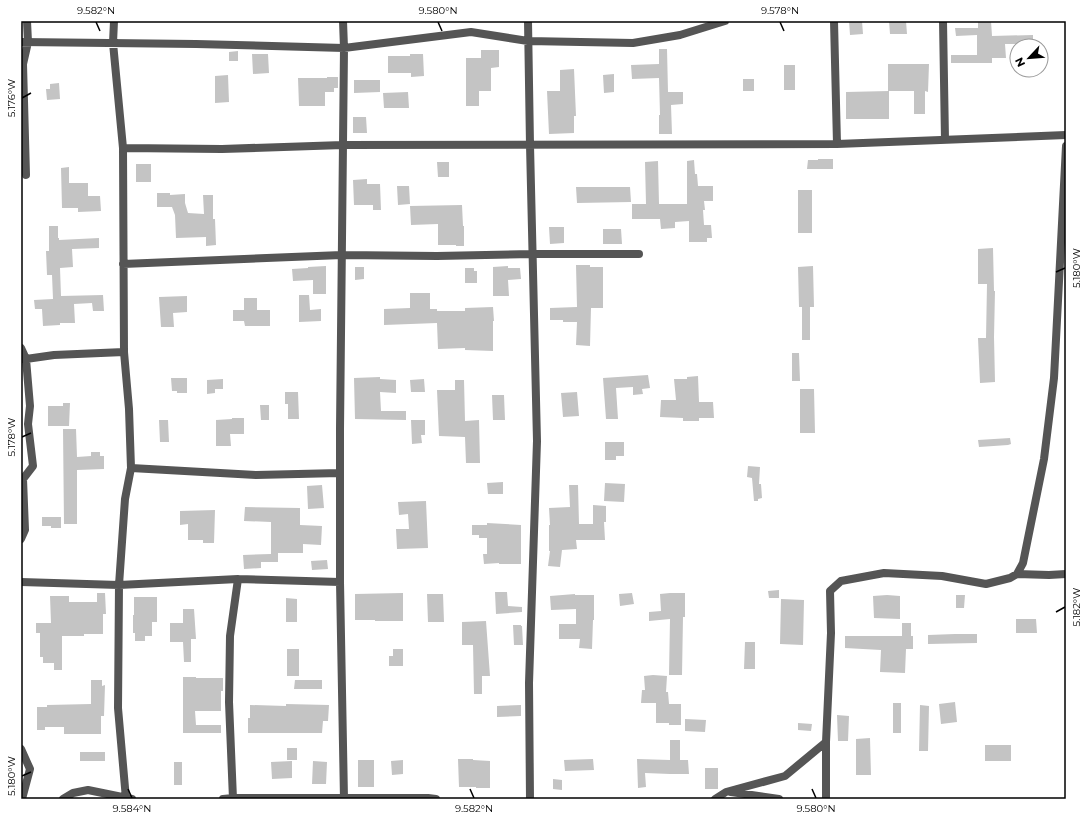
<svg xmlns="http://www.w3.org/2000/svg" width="1087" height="820" font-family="Montserrat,sans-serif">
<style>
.building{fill:#c4c4c4}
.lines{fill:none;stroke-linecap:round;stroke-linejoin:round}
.street{stroke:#555;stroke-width:8}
.ticks{fill:none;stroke:#000;stroke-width:1.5}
.neatline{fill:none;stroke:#000;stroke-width:1.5}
.ticks-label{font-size:10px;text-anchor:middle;fill:#000}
</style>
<rect width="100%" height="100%" fill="#fff"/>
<path class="building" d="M849,21H862L863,34L850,35Z
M889,21H906L907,34H890Z
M978,21H991L992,36L1033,35V44H1005L1006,58H992V63H951V55H977V35L956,36L955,28H978Z
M659,49H667L668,92H683V104L671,105L672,134H659V115H660L659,78L632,79L631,65L659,64Z
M481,50H499V67L491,68V91H479V106H466V58H481Z
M238,51V61H229V52Z
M252,54H268L269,73L253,74Z
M410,54H423L424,76L411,77V73H388V56H410Z
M888,64H929L928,92L925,91V114H914V91H888Z
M784,65H795V90H784Z
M574,69L576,116H574V133L549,134L547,91H560V70Z
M614,74V92L604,93L603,75Z
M228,75L229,102L215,103V76Z
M327,77H338V88H334V92H325V106H299L298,78H327Z
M743,79H754V91H743Z
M354,80H380V92L354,93Z
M59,83L60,99L47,100L46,89H50V84Z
M889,91V119H846V92Z
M408,92L409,108H384L383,93Z
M353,117H366L367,133H353Z
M818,159H833V169H807L808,160H818Z
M694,160L695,174H697L698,186H713V201H704L705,210H703L704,225H711L712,238H707V242H689V221L675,222V228L661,229L660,219H632V204H646L645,162L658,161L659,204H687V161Z
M437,162H449V177H438Z
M136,164H151V182H136Z
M69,167V183H88V196H100L101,211L78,212V208H62L61,168Z
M367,179V184H380L381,210H373V205H354L353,180Z
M397,186H409L410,204L398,205Z
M576,187H630L631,202L577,203Z
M798,190H812V233H798Z
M157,193H170V195L185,194V203L188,213L204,214L203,195H213V219H215L216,245L206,246V237L176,238L175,215L172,207H157Z
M462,205L463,226H464V246H456V245H438V224L411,225L410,206Z
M49,226H58V238H59V240L99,238V248L72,249L73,267L60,268L61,296L103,295L104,311H93L92,303L74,304L75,323H60V325L43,326L42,309H35L34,300L53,299L52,275H47L46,251H49Z
M549,227H564V243L550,244Z
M603,229H621L622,244H603Z
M993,248L994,291H995L994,337L995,382L980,383L978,338H986L987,284H978V249Z
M576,265H590V267H603V308H591L590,346L576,345L577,322H563V320H550V308L577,307Z
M326,266V294H313V280L293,281L292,269L308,268V267Z
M508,266V268H520L521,279L508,280L509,296H493V267Z
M813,266L814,307H810V340H802V307H799L798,267Z
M355,267H364V279L355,280Z
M465,268H474V271H477V283H465Z
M410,293H430V309H437V311H465V308L493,307L494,321H493V351L465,350V348L438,349L437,323L384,325V309L410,308Z
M299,295H309L310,310L321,309V321L299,322Z
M187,296V312L173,313L174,327H161L159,297Z
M244,298H257V310H270V326H245L244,321H233V310H244Z
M792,353H799L800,381H792Z
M648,375L650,388L642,389L643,394L633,395V387L616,388L618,419H606L603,378Z
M698,376L699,402H713L714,418H699V421H683V418L660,417L661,400H676L674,379H687V377Z
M380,377V379L396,380V393L380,392L381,411H406V420L355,419L354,378Z
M171,378H187V393H177V391H172Z
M223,379V389H215V393L207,394V380Z
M424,379L425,392H411L410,380Z
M455,380H464L465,421L479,420L480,463H466L465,437L439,436L437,390H455Z
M800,389H814L815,433H800Z
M285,392H298L299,419H288V404H285Z
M577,392L579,416L563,417L561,393Z
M492,395H504L505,420H493Z
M63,403H70L69,426H48V406H63Z
M260,405H269V420H261Z
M232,418H244V434H230L231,446H216V420L232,419Z
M159,420H168L169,442H160Z
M411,420H425V435H421L422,443L412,444Z
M63,429H76L77,457L91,456V452H100V456H104V469L77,470V524H64Z
M1010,438L1011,444L1008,445L979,447L978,440Z
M605,442H624V456H616V460H605Z
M748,466L760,467L759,484H761L762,498L758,499V501H754L752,478L747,477Z
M503,482V494H488L487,483Z
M605,483L625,484L624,502L604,501Z
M322,485L324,508L308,509L307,486Z
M569,485H578L579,524H593V505L606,506V522H604L605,540H576L577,549L562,550L560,567L548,566L550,551H549V525H550L549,508L570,507Z
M426,501L428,548L397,549L396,529H409L408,514L399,515L398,502Z
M245,507L300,508V525L322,526L321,545L303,544V553H278V562H261V568L244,569L243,555L271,554V522L244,521Z
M215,510L214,543H203V540H188V524L180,525V511Z
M42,517H61V528H51V526H42Z
M487,523L521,525V564H499V563L484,564L483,554H487V538H479V535H472V525H487Z
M327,560L328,569L312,570L311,561Z
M779,590V598H769L768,591Z
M495,592H507L508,606L522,607V612L496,614Z
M97,593H105L106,614H103V634H84V636H62V670H54V663H43V657H40V633H36V623H51L50,596H69V602H97Z
M403,593V621H375V620H355V594Z
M632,593L634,604L620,606L619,594Z
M670,593H685V617H683L682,675H669L670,619L649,621V612L661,611L660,594Z
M427,594H443L444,622H428Z
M575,594V595H594V620H593L592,649L579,648L580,639H559V624H576V609L551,610L550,596Z
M887,595L900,596V619L874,618L873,596Z
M956,595H965L964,608H956Z
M134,597H157V622H152V636H145V641H135V633H133V615H134Z
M286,598L297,599V622H286Z
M781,599L804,600L803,645L780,644Z
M183,609H194L196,639H191V662H184L183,642H170V623H183Z
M1016,619H1036L1037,633H1016Z
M486,621L490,676H482V694H474L473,645H462V622Z
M902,623H911V636H913V649H906L905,673L880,672L881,650L845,648V636H902Z
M513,625H521V626H522L523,645H514Z
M955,634H977V643L928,644V635Z
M745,642H755V669H744Z
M287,649H299V676H287Z
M393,649H403V666H389V656H393Z
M653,675L667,676L666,692H668L669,704H681V725H669V723H656V703H641L642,690H645L644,676Z
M183,677H196V678H223V691H221V711H195L196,725H221V733H183Z
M91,680H102V686L105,685L104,716H101V734H64V727H45V730H37V707H47V705L91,704Z
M295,680H322V689H294Z
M955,702L957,722L941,724L939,704Z
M893,703H901V733H893Z
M286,704L329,705L328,721H323L322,733H248V718H250V705L286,706Z
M521,705V716L497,717V706Z
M920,705L929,706L928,751H919Z
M837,715L849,716L848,741H838Z
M685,719L706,720L705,732L685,731Z
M798,723L812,724L811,731L798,730Z
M870,738L871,775H856V739Z
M670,740H680V760H688L689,774H670L645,773L646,787L638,788L637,759L670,760Z
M985,745H1011V761H985Z
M287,748H297V760H287Z
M80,752H105V761H80Z
M458,759H473V760L490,761V788H476V787H459Z
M593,759L594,770L565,771L564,760Z
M358,760H374V787H358Z
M403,760V774L392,775L391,761Z
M292,761V778L272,779L271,762Z
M313,761L327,762L326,784H312Z
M174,762H182V785H174Z
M705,768H718V789H705Z
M553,779L562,780V790L553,789Z"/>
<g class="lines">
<path class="street" d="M114,21L113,43L123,148L124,352L129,409L131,468L125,499L119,585L118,708L126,799
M343,21L344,48L340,429V582L344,799
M528,21L530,145L537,441L529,683L530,799
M834,21L837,144
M943,21L945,140
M21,42L196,44L344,48L471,32L528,41L633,43L680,35L725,21
M123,148L222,149L343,145L837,144L1066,135
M26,175L23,64L28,42L27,21
M123,264L342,255L437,256L532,254H639
M21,348L26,359H22
M131,468L256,475L340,473
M21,539L25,530L23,479L33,466L28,424L30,406L26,359L54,355L124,352
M1017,574L1049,575L1066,574
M21,582L119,585L238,579
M826,742V799
M21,749L30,769L22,799
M731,792L779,799
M63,799L73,793L88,790L132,799
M223,799L233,798H428L436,799
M233,799L229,702L230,636L238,579L340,582
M715,799L726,792L785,776L826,742L831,633L830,591L841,581L884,573L942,576L986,584L1010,578L1017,574L1023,563L1044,459L1054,378L1066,146"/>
</g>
<path class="ticks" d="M96,22L100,31M438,22L442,31M780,22L784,31M22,98L31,93M1056,272L1065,268M22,437L31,433M1056,612L1065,607M22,776L31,772M128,789L132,798M470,789L474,798M812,789L816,798"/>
<rect width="1087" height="820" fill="none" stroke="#ffffff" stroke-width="44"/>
<g transform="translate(1029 58) rotate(244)"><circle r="19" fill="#ffffff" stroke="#999999"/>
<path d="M0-3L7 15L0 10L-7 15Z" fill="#000000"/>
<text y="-6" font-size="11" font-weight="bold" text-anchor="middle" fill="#000000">N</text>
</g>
<rect x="22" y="22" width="1043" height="776" class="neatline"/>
<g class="ticks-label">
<text x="96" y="14">9.582°N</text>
<text x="438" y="14">9.580°N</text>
<text x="780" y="14">9.578°N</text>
<text transform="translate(11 98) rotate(-90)" y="4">5.176°W</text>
<text transform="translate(1076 268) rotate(-90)" y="4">5.180°W</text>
<text transform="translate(11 437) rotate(-90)" y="4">5.178°W</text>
<text transform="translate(1076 607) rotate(-90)" y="4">5.182°W</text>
<text transform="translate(11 776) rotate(-90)" y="4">5.180°W</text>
<text x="132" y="812">9.584°N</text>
<text x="474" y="812">9.582°N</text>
<text x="816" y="812">9.580°N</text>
</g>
</svg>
